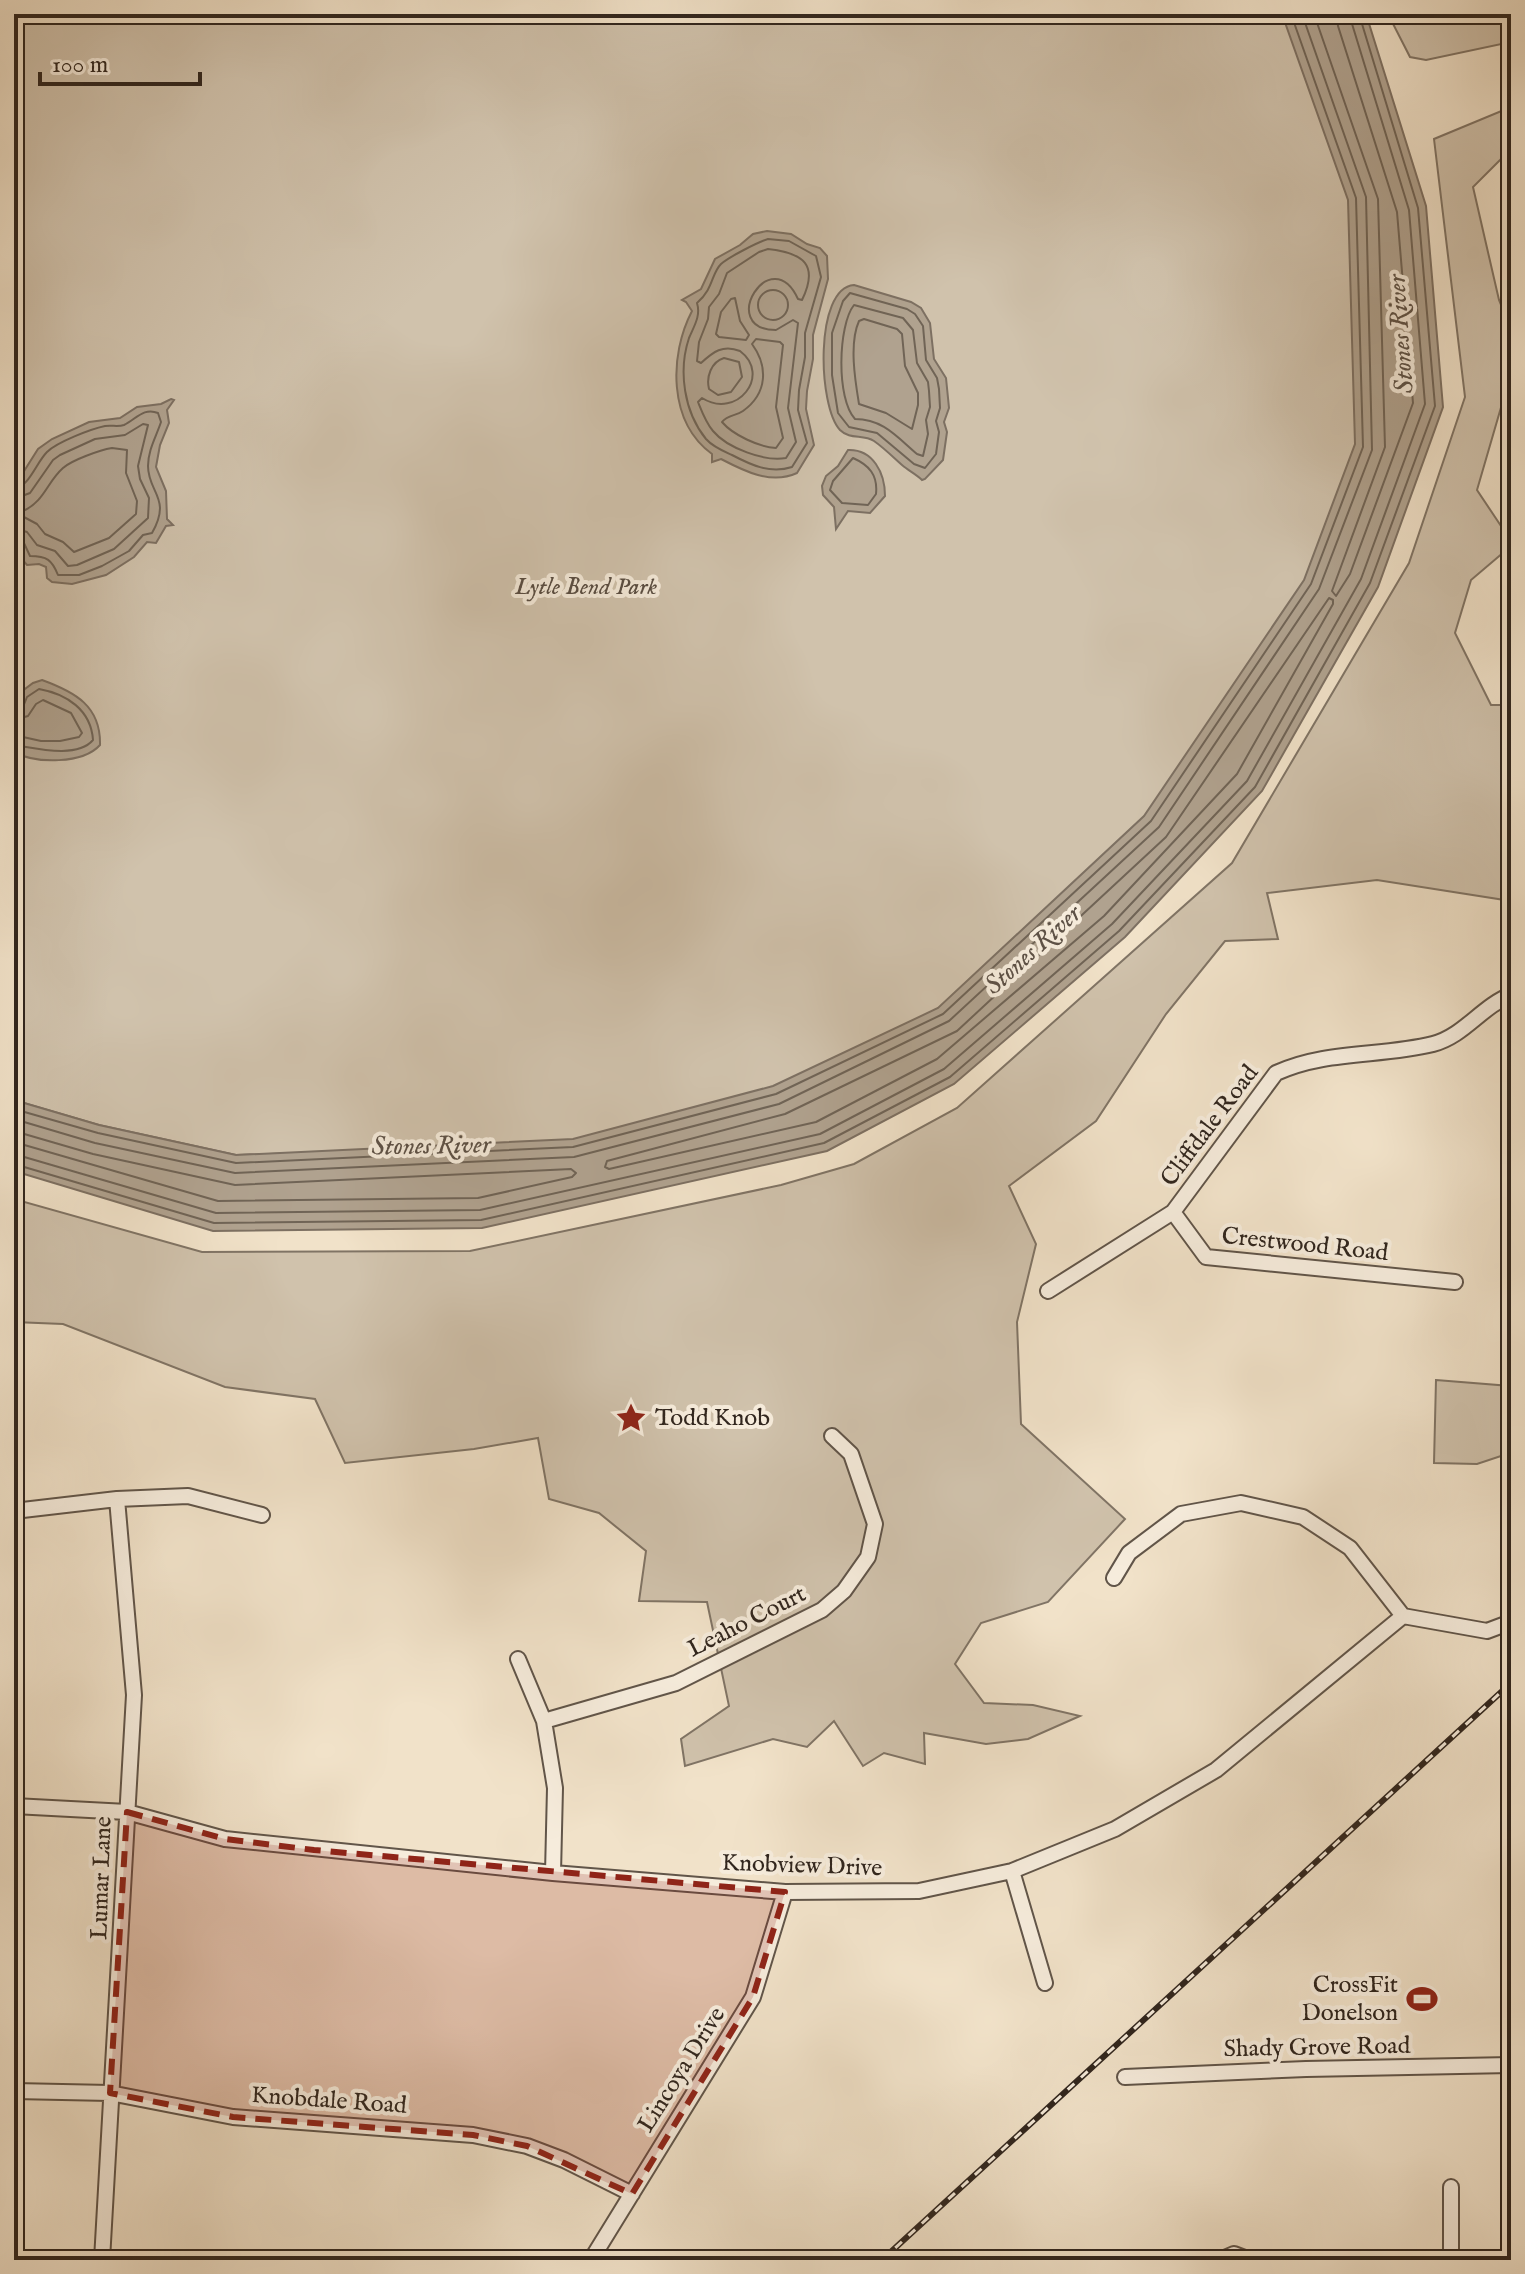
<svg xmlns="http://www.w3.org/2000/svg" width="1525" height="2274" font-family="'IM FELL English',serif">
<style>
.green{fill:#d0c2ac;stroke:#807465;stroke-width:2}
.water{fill:#b0a28f;stroke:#7d7062;stroke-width:2}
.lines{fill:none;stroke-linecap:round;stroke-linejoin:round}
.shore{stroke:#706456;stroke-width:2}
.minor-casing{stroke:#615549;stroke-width:18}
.minor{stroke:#f6ecdc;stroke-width:14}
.rail-casing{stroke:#31261e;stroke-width:6}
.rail{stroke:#f6ecdc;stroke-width:3;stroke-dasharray:9;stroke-linecap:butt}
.marked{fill:#8f2418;fill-opacity:0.2;stroke:#8f2418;stroke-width:6;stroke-dasharray:16 10;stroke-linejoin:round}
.labels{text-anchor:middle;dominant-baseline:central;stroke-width:8;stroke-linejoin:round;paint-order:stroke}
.park-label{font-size:24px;font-style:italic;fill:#594d42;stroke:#f6ecdc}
.street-label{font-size:24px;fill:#31261e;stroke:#f6ecdc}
.poi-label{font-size:24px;fill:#31261e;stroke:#f6ecdc;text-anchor:start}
.water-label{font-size:26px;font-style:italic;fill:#5d5146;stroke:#f6ecdc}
</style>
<rect width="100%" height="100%" fill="#f1e2c9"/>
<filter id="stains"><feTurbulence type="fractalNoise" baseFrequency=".0025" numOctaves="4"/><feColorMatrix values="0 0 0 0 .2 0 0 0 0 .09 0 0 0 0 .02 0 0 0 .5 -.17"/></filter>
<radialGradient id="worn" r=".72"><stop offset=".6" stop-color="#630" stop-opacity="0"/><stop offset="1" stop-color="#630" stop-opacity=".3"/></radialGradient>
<path class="green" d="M14,14H1356L1435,397L1258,774L784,1137L236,1155L99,1125L14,1100Z
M1388,14H1511V42L1426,60L1410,57Z
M1511,107V149L1473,187L1499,300L1511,329V373L1477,490L1511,541V546L1471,580L1455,633L1491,705H1511V901L1377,880L1267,893L1278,939L1225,941L1166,1014L1096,1121L1009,1186L1036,1244L1017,1322L1021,1424L1125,1519L1048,1602L981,1623L955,1664L984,1703L1033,1705L1080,1716L1028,1739L986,1744L924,1733L925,1764L884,1753L863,1766L834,1721L807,1747L773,1739L685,1766L681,1739L729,1706L707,1602L639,1601L646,1551L599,1513L549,1499L538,1438L474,1449L345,1463L315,1399L225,1387L63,1324L14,1322V1199L202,1252L470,1251L781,1185L854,1164L957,1108L1232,863L1409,563L1465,397L1434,139Z
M1436,1380L1510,1386L1507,1454L1477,1464L1434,1463Z"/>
<path class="water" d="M1282,14H1366L1426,206L1443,407L1378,587L1262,791L1125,937L954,1084L827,1151L482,1228L213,1231L14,1171V1100L99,1125L236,1155L573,1139L773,1086L938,1008L1144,816L1304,580L1355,444L1348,200Z
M767,231L791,234L807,244L820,248L827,256L828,279L813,335V359L807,391L806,409L814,445L797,473C771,485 744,471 721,459L712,462V454C668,422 669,355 692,311L686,302L682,300L701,289L715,259L740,245L753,234Z
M854,285L911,302L921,308L930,323L934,359L946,378L949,408L944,422L947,432L943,460L925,479L922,480C916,474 909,471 902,465C893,457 884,448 874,441C863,434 850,440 840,430C818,407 814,288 854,285Z
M171,399L174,400L167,410L169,423L160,445L156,467L166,491L167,519L173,525L166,526L156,543L147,542L134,557L106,575L72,584L52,582L47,578L46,567L39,564L27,565L20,557L14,537V487L38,449L52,439L89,422L120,418L137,407L161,404Z
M848,450C873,449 885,473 885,496L870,513L848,511L836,529L834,507L823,495L822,486L826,476L838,466Z
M42,680C75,692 101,706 100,745C83,764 36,764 14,752V706L18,700L17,695L33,683Z"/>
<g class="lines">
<path class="shore" d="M1314,14L1378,199L1385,447L1332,591L1336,596L1350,574L1413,403L1397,212L1338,26L1337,14
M768,239L789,241L816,256L821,277L805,333V357L799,390L798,410L807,443L792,467C770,474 751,465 732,455C723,451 713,447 706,439C684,412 678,371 689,338C694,326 701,316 697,303C714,288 711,274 721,264C729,257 758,242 768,239Z
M768,249C804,253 819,265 802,300L798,299C771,240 716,330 776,330L793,320L798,323L788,408L796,442L786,458C765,462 727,448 713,431C706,423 702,412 698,402L702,398C737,420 772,375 740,351C723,344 713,352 701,363L697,361L699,342L708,319L709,307L719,294L727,273L759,252Z
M758 305a15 15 0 1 1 30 0a15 15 0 1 1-30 0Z
M850,293L907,309L915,314L923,326L926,360L937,378L939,389L940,408L936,421L939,432L936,454L925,468L914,464L877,433L849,427L838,413L832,375V333L843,301Z
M735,298L740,321L749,335L746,340L719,337L716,334L721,312L731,299Z
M854,305L903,318L913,330L917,363L928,382L929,391L930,407L926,420L928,434L923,456L917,454C897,437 883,419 855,419C836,399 838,325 854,305Z
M864,319L897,329L902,334L905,366L918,393V405L912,429L886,413L859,404C855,380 849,343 859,321Z
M756,339L780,342L783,345L776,407L783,438L776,448C759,447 733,435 722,422C727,415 736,416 743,411C768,393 768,366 752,344Z
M724,358L739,362L742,377L731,392L718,395L709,389C706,377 711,362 724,358Z
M112,448L127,450L126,473L137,501L136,514L109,538L74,552L63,542L45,534L37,524L22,516L23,511C44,502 47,482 63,468C72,460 100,450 112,448Z
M853,458C869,465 878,475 876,494L868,505L842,503L830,490L833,481Z
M14,489C29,487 36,463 47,452C57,442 91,429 105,426C112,425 118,427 124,425C136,419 144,407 158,413L161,422C156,437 148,450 148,466C148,493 172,498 152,533L143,535L129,551L102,566L79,575H58C52,560 47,556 30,556L23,541L14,539
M14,499L30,493L53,460L60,455L95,439L125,435L143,424L148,425L138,466L140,479L149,498L148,518L114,549L77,565L68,566L55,551L37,545L27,532L14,528
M1329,598L1333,600V604L1237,774L1104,916L937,1059L816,1122L609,1169L605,1167L607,1161L785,1114L957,1031L1166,837Z
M14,710L23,707L27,697L39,689C67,694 91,710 93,740C77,759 35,748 14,745
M14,720L28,716L36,704L43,700L71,713L82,733L79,737L60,741H41L14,735
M14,1109L98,1133L236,1163L573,1147L776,1094L943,1014L1151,821L1311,584L1363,447L1356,198L1291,14
M14,1119L95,1143L235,1173L574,1157L779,1104L949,1021L1159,827L1319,589L1372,450L1366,197L1302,14
M14,1131L93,1154L235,1185L571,1169L576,1173L572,1177L478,1198L218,1201L14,1142
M14,1154L216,1213L480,1210L820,1134L944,1069L1112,924L1247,781L1361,579L1425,404L1409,210L1349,14
M14,1164L214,1223L481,1220L824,1143L950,1077L1119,931L1255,787L1370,583L1435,406L1418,208L1359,14"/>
<g class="minor-casing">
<path id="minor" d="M1173,1212L1206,1257L1455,1282
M1048,1291L1173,1212L1276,1073C1326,1050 1381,1057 1433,1044C1464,1036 1482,1006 1511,995
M14,1511L117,1499L188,1496L262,1515
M1114,1578L1129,1553L1181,1514L1241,1503L1303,1517L1350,1548L1403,1616
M518,1659L544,1721L555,1788L553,1873
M544,1721L676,1683L822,1610L844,1591L868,1557L875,1524L851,1454L832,1436
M14,1806L127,1812L225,1839L553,1873L785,1892L919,1891L1012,1871L1115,1829L1216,1770L1403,1616L1487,1631L1511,1622
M1012,1871L1045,1983
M1125,2077L1306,2069L1511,2065
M14,2091L110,2093L233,2117L473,2135L527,2146L564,2160L632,2194
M102,2260L134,1695L117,1499
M591,2260L753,1997L785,1892
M1220,2260L1234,2254L1250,2260
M1451,2260V2187"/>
</g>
<use href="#minor" class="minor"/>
<g class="rail-casing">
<path id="rail" d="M882,2260L1511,1683"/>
</g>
<use href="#rail" class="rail"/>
</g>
<path class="marked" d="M127,1812L225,1839L314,1850L785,1892L753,1997L632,2194L527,2146L473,2135L233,2117L110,2093Z"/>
<defs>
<g id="sight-bare" transform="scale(2.4)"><path d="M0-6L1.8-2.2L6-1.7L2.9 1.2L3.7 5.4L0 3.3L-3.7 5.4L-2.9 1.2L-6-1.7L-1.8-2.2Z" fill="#8f2418" stroke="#f6ecdc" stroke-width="2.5" paint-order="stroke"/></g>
<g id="stadium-bare" transform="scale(2.4)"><path d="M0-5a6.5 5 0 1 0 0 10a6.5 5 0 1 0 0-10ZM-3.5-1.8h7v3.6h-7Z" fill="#8f2418" stroke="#f6ecdc" stroke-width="2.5" paint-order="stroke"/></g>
</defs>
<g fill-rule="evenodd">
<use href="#sight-bare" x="631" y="1418"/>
<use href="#stadium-bare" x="1422" y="1999"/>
</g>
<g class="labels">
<g class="park-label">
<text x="586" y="587">Lytle Bend Park</text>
</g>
<g class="street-label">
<text transform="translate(1210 1126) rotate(-53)">Cliffdale Road</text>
<text transform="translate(1305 1245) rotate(6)">Crestwood Road</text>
<text transform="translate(747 1622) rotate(-27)">Leaho Court</text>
<text transform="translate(802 1866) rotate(2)">Knobview Drive</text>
<text transform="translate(102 1878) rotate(-88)">Lumar Lane</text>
<text transform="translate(1317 2048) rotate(-1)">Shady Grove Road</text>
<text transform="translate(682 2070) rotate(-58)">Lincoya Drive</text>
<text transform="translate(329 2101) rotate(4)">Knobdale Road</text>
</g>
<g class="poi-label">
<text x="655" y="1418">Todd Knob</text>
<text x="1398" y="1985" text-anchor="end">CrossFit<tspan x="1398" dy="28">Donelson</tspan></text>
</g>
<g class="water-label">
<text transform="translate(1401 334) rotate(-94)">Stones River</text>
<text transform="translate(1033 950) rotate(-42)">Stones River</text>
<text transform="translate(431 1146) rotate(-1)">Stones River</text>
</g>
</g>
<rect width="1525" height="2274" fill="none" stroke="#f1e2c9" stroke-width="48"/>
<rect x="16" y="16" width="1493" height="2242" fill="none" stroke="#31261e" stroke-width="4"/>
<rect x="24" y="24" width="1477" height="2226" fill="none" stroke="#31261e" stroke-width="2"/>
<path d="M40 72v12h160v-12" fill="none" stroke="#31261e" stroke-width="4"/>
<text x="52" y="72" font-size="24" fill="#31261e" stroke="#f6ecdc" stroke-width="6" paint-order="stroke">100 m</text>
<rect width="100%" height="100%" filter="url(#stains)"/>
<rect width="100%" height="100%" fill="url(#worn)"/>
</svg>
